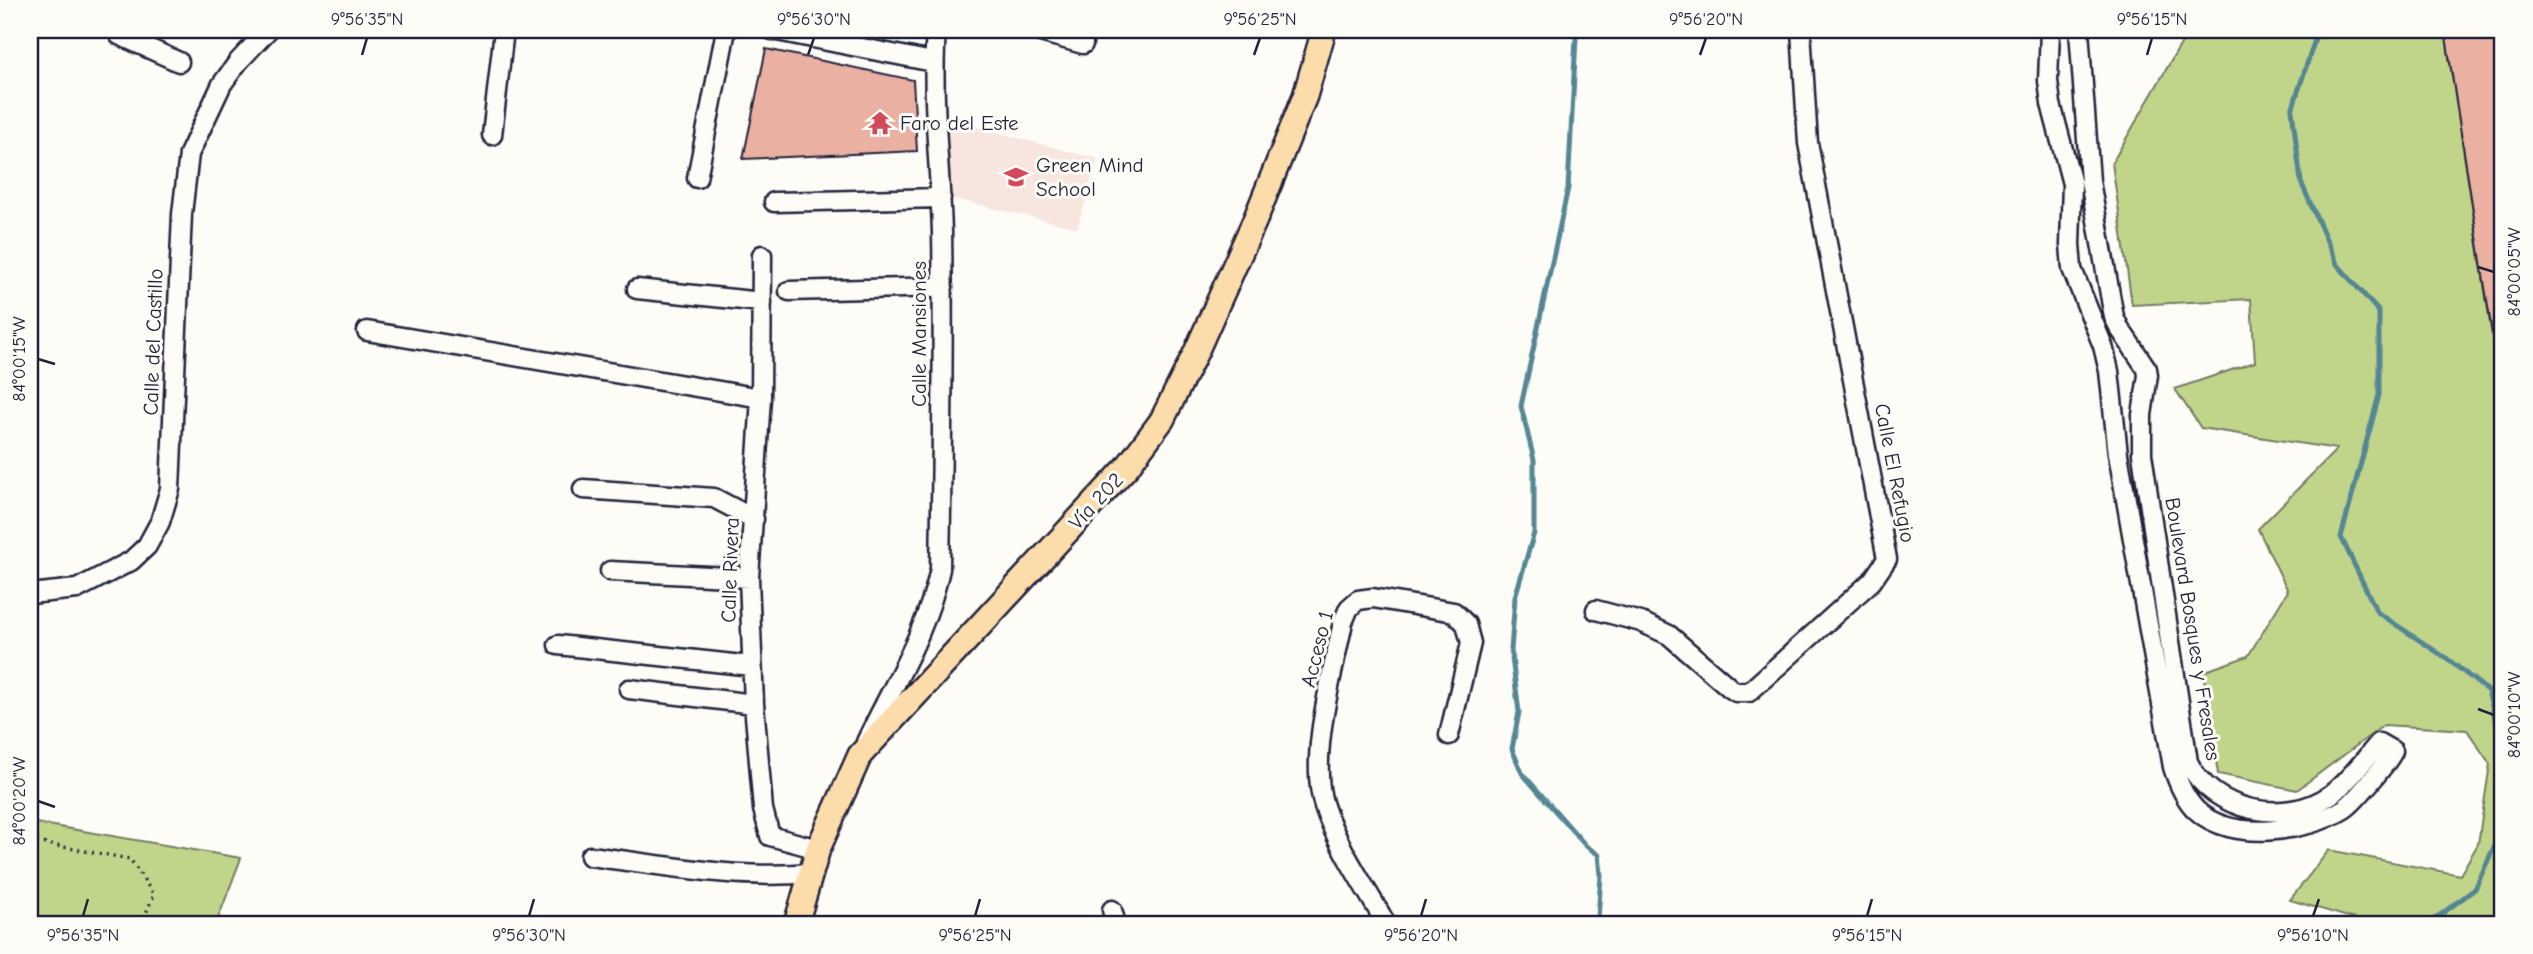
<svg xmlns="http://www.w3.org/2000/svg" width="2533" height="954" font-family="'Comic Neue',sans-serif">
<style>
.built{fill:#f7e6de}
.green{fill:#c1d58a;stroke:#727c62;stroke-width:2}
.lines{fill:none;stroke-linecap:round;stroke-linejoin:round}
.stream{stroke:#548693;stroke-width:5}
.building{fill:#eab1a2;stroke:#22223b;stroke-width:2}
.minor-casing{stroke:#22223b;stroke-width:23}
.major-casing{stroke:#22223b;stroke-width:28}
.path{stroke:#22223b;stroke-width:3.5;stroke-dasharray:2 5;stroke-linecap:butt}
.minor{stroke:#fdfcf7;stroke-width:18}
.major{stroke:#fddcac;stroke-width:23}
.ticks{fill:none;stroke:#22223b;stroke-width:2.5}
.labels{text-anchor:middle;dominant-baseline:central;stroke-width:6;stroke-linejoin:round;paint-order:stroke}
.poi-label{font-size:21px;fill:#22223b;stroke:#fdfcf7;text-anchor:start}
.street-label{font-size:21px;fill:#22223b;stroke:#fdfcf7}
.neatline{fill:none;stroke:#22223b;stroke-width:2.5}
.ticks-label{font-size:18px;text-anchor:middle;fill:#22223b}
</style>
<rect width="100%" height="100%" fill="#fdfcf7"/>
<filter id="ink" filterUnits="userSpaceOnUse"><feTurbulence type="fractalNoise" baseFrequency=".0143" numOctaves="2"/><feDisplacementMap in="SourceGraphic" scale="14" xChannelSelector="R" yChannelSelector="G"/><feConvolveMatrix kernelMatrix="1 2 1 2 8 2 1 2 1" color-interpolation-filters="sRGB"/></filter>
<g filter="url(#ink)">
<path class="built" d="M939,117L1098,159L1077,228L941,196Z"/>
<path class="green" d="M2189,30H2445L2503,409V924H2372L2290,900L2329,850L2460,875L2478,844L2490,764L2467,730L2384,725L2297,790L2218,774L2203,672L2248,656L2288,591L2258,529L2337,449L2201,428L2175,389L2255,362L2251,299L2132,305L2112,163Z
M30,822L241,858L216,924H30Z"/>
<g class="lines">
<path class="stream" d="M2318,30L2292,110L2301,182L2337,264L2379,312V395L2341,537L2377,612L2446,658L2488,691L2503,748
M1576,38L1568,188L1521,406L1534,460V533L1515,597L1511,650L1519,712L1512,749L1522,773L1586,846L1599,855L1601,875L1598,918
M2428,924L2475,889L2503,827"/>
</g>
<path class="building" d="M2445,30H2503V352H2495Z
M766,49L913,80L917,151L743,159Z"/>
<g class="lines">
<g class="minor-casing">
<path id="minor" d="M121,30L119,35L179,62
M772,30L933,62
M1033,30L1083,44
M2050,30L2048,81L2051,104L2072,184L2070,244L2072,269L2103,346L2109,371L2118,454L2173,767C2178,783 2184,798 2196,810C2231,843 2307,832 2344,809C2354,803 2388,762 2393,751L2379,743C2364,760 2348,782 2330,795C2286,826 2212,812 2188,762L2142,454V415L2148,375L2147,369L2120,329L2114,317L2090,181L2079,30
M492,135L504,30
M697,178L726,30
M774,202L941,198
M762,255L761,398L749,578L754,704L763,809L770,836L818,849
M637,289L762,302
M789,291L943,287
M367,331L761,398
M583,489L714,498L754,519
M610,571L749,578
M30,594L77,589L131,561L147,546L160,522L170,489L182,214L189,154L222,84L238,62L268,30
M1596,610L1641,622L1669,635L1730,688L1736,692H1749L1872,581L1887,559L1808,143L1801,30
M558,645L752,666
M629,689L754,704
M866,742C894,683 926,634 940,569C942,457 944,345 942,232C940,165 931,97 936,30
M590,856C662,865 738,880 811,873
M1112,910L1116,924
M1386,924C1365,886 1338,848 1324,806C1308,758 1333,673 1343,622L1349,608L1358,600L1373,598L1454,612L1466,624L1471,643L1449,735"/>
</g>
<g class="major-casing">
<path id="major" d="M796,924L818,849L860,755L1127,467L1162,420L1196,352L1255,220L1305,96L1324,30"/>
</g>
<path class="path" d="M30,841L130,859L154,895L141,924"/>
<use href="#minor" class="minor"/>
<use href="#major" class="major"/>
</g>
</g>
<path class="ticks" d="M362,55L367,38M808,55L814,38M1254,55L1260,38M1700,55L1706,38M2147,55L2152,38M2478,267L2494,272M38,359L55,364M2478,709L2494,715M38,801L55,807M83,916L88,899M529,916L534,899M975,916L980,899M1421,916L1426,899M1867,916L1872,899M2313,916L2319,899"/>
<defs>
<g id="temple-bare" transform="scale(1.89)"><path d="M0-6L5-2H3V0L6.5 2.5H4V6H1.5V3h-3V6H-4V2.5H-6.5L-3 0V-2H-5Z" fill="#d1495b" stroke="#fdfcf7" stroke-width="2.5" paint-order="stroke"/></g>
<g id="school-bare" transform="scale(1.89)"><path d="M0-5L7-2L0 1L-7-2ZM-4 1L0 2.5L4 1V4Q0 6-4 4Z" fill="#d1495b" stroke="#fdfcf7" stroke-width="2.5" paint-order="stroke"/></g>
</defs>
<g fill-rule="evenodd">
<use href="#temple-bare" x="880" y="123"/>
<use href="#school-bare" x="1016" y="177"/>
</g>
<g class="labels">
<g class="poi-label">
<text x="900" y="123">Faro del Este</text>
<text x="1036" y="165">Green Mind<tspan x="1036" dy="24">School</tspan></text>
</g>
<g class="street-label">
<text transform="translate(919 334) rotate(-90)">Calle Mansiones</text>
<text transform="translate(153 342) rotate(-88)">Calle del Castillo</text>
<text transform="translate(1895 473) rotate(79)">Calle El Refugio</text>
<text transform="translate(1096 501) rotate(-47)">Vía 202</text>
<text transform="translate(730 570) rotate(-88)">Calle Rivera</text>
<text transform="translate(2193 629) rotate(81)">Boulevard Bosques y Fresales</text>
<text transform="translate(1317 649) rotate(-76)">Acceso 1</text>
</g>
</g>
<rect width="2533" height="954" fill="none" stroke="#fdfcf7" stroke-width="77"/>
<rect x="38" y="38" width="2456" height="878" class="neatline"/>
<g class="ticks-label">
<text x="367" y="25">9°56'35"N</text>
<text x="814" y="25">9°56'30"N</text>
<text x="1260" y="25">9°56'25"N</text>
<text x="1706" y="25">9°56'20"N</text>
<text x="2152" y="25">9°56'15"N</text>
<text transform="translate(2514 272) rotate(-90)" y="6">84°00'05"W</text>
<text transform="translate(19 359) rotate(-90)" y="6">84°00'15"W</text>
<text transform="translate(2514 715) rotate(-90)" y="6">84°00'10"W</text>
<text transform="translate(19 801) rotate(-90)" y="6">84°00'20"W</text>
<text x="83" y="941">9°56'35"N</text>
<text x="529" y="941">9°56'30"N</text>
<text x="975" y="941">9°56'25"N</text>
<text x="1421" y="941">9°56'20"N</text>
<text x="1867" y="941">9°56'15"N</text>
<text x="2313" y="941">9°56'10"N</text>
</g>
</svg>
